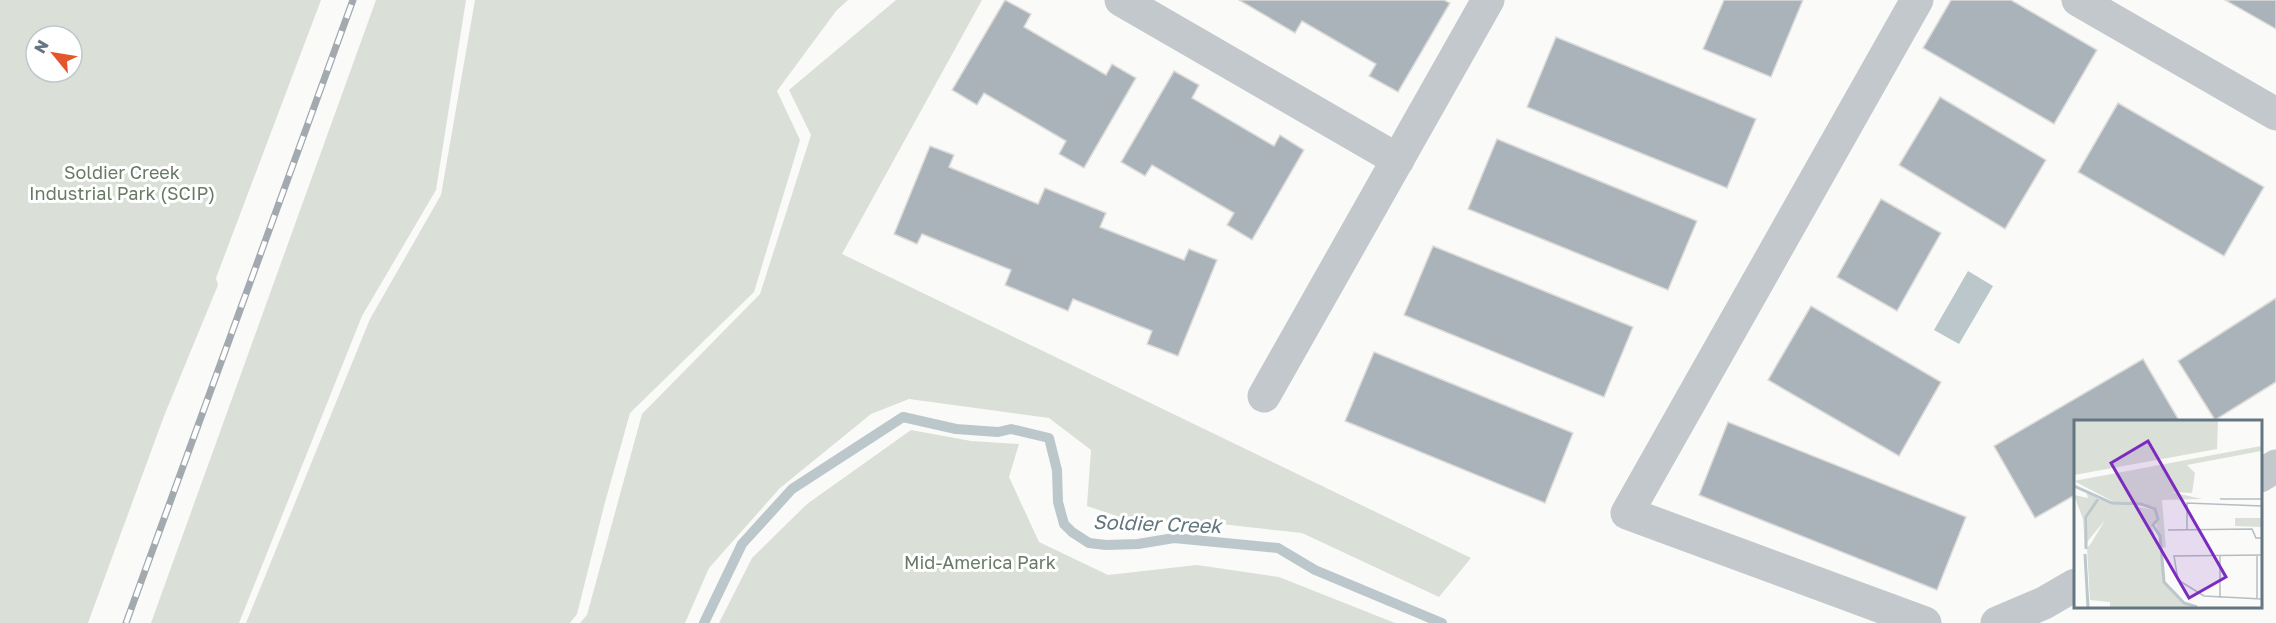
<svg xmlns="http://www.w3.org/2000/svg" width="2276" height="623" font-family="'Golos Text',sans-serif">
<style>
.green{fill:#dadfd7;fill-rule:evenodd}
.water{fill:#bbc7cb}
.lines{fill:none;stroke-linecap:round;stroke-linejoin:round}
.stream{stroke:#bbc7cb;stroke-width:10}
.building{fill:#aab3b9;stroke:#dcdcda;stroke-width:1.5}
.street{stroke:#c3c8cc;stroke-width:33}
.rail-casing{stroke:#a2aab0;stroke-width:7}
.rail{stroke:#fff;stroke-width:4.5;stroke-dasharray:14;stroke-linecap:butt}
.labels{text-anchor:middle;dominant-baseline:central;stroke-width:6;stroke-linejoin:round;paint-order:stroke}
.park-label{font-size:18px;fill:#687a64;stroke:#fff}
.water-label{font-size:20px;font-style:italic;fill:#60757c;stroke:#fff}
.inset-river{fill:none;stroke:#bbc7cb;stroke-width:3}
.inset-road{fill:none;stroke:#b5bdc2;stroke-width:1.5}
.view{fill:#7b2cbf;fill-opacity:0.15;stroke:#7b2cbf;stroke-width:3}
.inset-edge{fill:none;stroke:#657683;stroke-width:3}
</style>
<rect width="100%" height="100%" fill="#fafaf8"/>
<path class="green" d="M0,0H321L216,278L218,285L164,416L88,623H0ZM36,36H72V72H36Z
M376,0H466L436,190L362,316L239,623H151Z
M475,0H848L836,11L777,91L800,140L754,292L630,413L604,506L577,614L570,623H246L370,319L441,195Z
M896,0H982L842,254L1471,558L1439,597L1302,533L1213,523L1126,519L1087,506L1091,450L1049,418L909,399L871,414L780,488L709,568L685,623H580L587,615L642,414L760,294L811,135L789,90Z
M911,430L971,441L1019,444L1009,477L1039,542L1108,575L1197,565L1279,577L1395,623H719L752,558L807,504Z"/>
<path class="water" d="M1968,271L1993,286L1959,344L1934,330Z"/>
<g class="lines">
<path class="stream" d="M704,623L742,544L792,489L903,417L956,429L998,432L1011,429L1049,438L1057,470L1058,502L1064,524L1072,532L1089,543L1106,545L1138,544L1174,538L1278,548L1315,570L1442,623"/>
</g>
<path class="building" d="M1005,0L1031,14L1024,27L1106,75L1112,64L1136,78L1084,168L1059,154L1066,141L984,93L977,105L952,90Z
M1239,0H1444L1450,3L1398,92L1369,76L1376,64L1302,21L1295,33Z
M1724,0H1803L1771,77L1703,49Z
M1951,0H2011L2097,50L2054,124L1923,48Z
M2225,0H2276V29Z
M1556,37L1756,119L1727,188L1527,107Z
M1174,71L1199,85L1192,98L1274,146L1280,135L1304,150L1252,240L1227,225L1234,213L1152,165L1145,176L1121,162Z
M1940,97L2046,160L2005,229L1899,165Z
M2118,103L2264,187L2224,256L2078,172Z
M1497,139L1697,221L1668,290L1468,209Z
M930,146L954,155L949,167L1038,204L1045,188L1106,213L1100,227L1184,260L1189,249L1217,260L1178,356L1147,344L1152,331L1073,299L1068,311L1005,285L1011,270L922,234L917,244L894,234Z
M1881,199L1941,233L1897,311L1837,277Z
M1433,246L1633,327L1604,397L1404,315Z
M2276,298V382L2215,420L2178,361Z
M1811,306L1941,382L1899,456L1768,380Z
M1374,352L1573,433L1545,503L1345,421Z
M2143,359L2180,422H2075V495L2035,518L1994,446Z
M1728,422L1966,517L1937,590L1699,495Z"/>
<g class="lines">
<path class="street" d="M1121,0L1398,160
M1917,0L1627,513L1925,623
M2078,0L2276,114
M1264,396L1488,0
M2260,476L2276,466
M1997,623L2044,603L2075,585"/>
<g class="rail-casing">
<path id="rail" d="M126,623L353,0"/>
</g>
<use href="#rail" class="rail"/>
</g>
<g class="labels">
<g class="park-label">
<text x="122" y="172">Soldier Creek<tspan x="122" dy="21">Industrial Park (SCIP)</tspan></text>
<text x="980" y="562">Mid-America Park</text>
</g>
<g class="water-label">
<text transform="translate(1157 523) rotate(2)">Soldier Creek</text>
</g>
</g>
<g transform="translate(2074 420)">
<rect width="188" height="188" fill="#fafaf8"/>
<path d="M0,0H144L143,29L0,55ZM187,26V31L113,45L121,53L118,73L97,72L128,79L88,80L92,128L88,127L82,103L85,98L80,87L40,82L0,61ZM12,71L23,78L12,96L11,129L9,99L0,75L14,78ZM25,79L80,90L83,97L78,107L89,141V162L103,173L110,184L119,187H36V182L16,180L13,128L18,122L31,100L13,122L14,97ZM161,98H187V107L161,106Z" fill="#dadfd7"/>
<path class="inset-river" d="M0,66L38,83L67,84L81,89L84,99L79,105L86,116L90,162L110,183L123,187M12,129V97L24,79M11,134L14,187"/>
<path class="inset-road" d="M146,79H188M94,110L178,109L182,118H188M113,110V83L188,86M146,135V178M183,135V179M188,135L100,136L104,160L130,176L188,179"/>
<path class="view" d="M74,21L152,157L115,178L37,43Z"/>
<rect width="188" height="188" class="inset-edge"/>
</g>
<g transform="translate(54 54) rotate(300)"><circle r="28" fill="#ffffff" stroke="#c1c8cd" stroke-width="1.5"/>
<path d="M0-4.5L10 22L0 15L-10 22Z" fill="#e4572e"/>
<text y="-9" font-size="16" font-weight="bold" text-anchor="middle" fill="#657683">N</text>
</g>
</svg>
